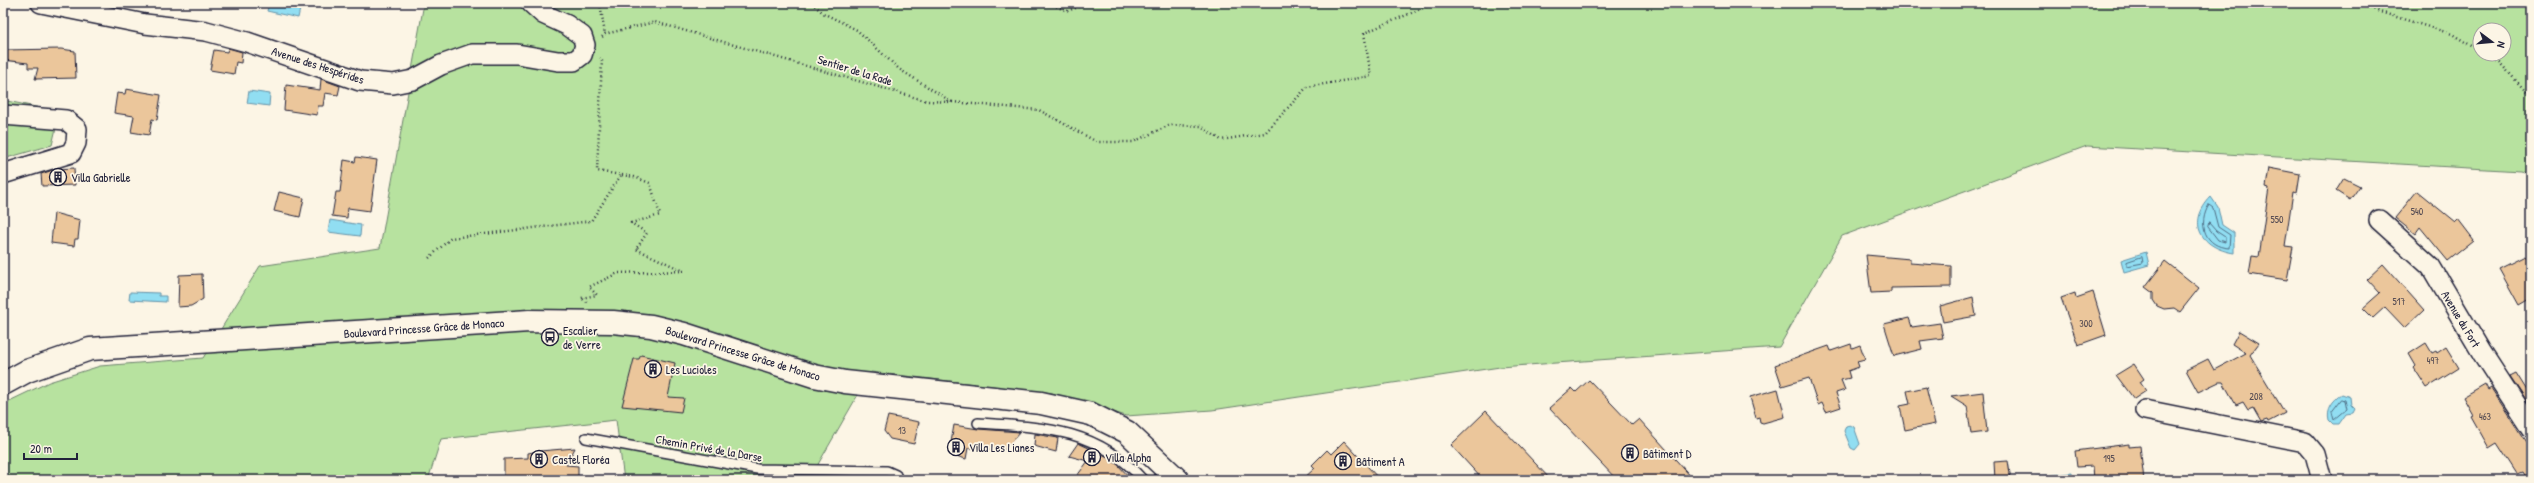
<svg xmlns="http://www.w3.org/2000/svg" width="2534" height="483" font-family="'Patrick Hand',sans-serif">
<style>
.green{fill:#b7e29f;stroke:#6c826d;fill-rule:evenodd}
.water{fill:#91def2;stroke:#6593a9}
.lines{fill:none;stroke-linecap:round;stroke-linejoin:round}
.shore{stroke:#4e6d84;stroke-width:1}
.building{fill:#ebc69b;stroke:#22223b}
.service-casing{stroke:#22223b;stroke-width:12}
.minor-casing{stroke:#22223b;stroke-width:22}
.secondary-casing{stroke:#22223b;stroke-width:25}
.path{stroke:#22223b;stroke-width:2.5;stroke-dasharray:1 3;stroke-linecap:butt}
.service{stroke:#fcf5e5;stroke-width:9}
.minor{stroke:#fcf5e5;stroke-width:19}
.secondary{stroke:#fcf5e5;stroke-width:22}
.labels{text-anchor:middle;dominant-baseline:central;stroke-width:3.5;stroke-linejoin:round;paint-order:stroke}
.number-label{font-size:10px;fill:#544b53}
.street-label{font-size:12px;fill:#22223b;stroke:#fcf5e5}
.poi-label{font-size:12px;fill:#22223b;stroke:#fcf5e5;text-anchor:start}
</style>
<rect width="100%" height="100%" fill="#fcf5e5"/>
<filter id="ink" filterUnits="userSpaceOnUse"><feTurbulence type="fractalNoise" baseFrequency=".025" numOctaves="2"/><feDisplacementMap in="SourceGraphic" scale="8" xChannelSelector="R" yChannelSelector="G"/><feConvolveMatrix kernelMatrix="1 2 1 2 8 2 1 2 1" color-interpolation-filters="sRGB"/></filter>
<g filter="url(#ink)">
<path class="green" d="M424,3H2531V174L2521,171L2087,146L1842,236L1779,347L1500,367L1212,410L1126,416L1052,393L871,372L809,480H624L616,420L441,439L428,480H3V404L49,382L100,366L203,358L260,266L380,248ZM2480,30H2504V54H2480Z
M3,73L7,101L60,112L52,145L3,159Z"/>
<path class="water" d="M269,3L301,4L298,18L267,11Z
M249,91L270,94L269,106L247,103Z
M2211,197L2218,207L2222,225L2234,233V253C2201,248 2186,223 2211,197Z
M330,220L361,225L360,236L328,232Z
M2146,252L2149,265L2124,272L2121,260Z
M130,292L159,293V296H166V302L129,300Z
M2342,394L2350,397L2351,405L2355,409L2353,413L2346,414L2339,424H2333L2329,420C2326,409 2333,400 2342,394Z
M1850,425L1854,427L1860,444L1855,450L1851,448L1844,431L1846,426Z
M2072,473V480H2035V477Z"/>
<g class="lines">
<path class="shore" d="M2209,205L2213,208L2218,227L2230,235L2229,248C2205,247 2197,224 2209,205Z
M2209,223L2216,231L2225,237V242L2218,240L2208,227Z
M2142,257L2143,263L2127,266V262Z
M2342,399L2345,400L2347,409L2334,420L2332,412Z"/>
</g>
<path class="building" d="M228,48L242,52L241,63L236,62L234,74L210,70L214,50L227,52Z
M61,49L75,51L76,78L35,79L38,68H28V63L3,60V50Z
M321,79L340,86L338,95L325,93L323,106H318L317,115L284,110L286,85L320,90Z
M126,89L161,95L157,120L152,119L149,135L131,132L134,116L114,113L117,93L125,94Z
M356,157L377,160L370,211L348,208L347,218L332,216L336,192H340L344,160L355,162Z
M74,168L75,185L42,186L41,174L56,169Z
M2269,168L2300,174L2297,193L2293,192L2285,246L2293,247L2287,280L2249,274L2252,256L2259,257L2269,188L2266,187Z
M2344,178L2360,186L2350,200L2336,191Z
M2417,191L2455,222L2458,219L2474,240L2448,261L2420,227L2415,234L2395,218Z
M279,192L304,198L300,217L274,211Z
M54,213L80,220L78,239H75L74,246L51,243Z
M1866,255L1910,259V263L1951,266V287L1891,288V292L1871,293Z
M2527,255L2531,263V298L2519,305L2499,269Z
M2165,261L2199,288L2180,312L2174,308L2164,309L2157,306L2153,300V293L2145,287Z
M2383,264L2424,310L2405,328L2385,307L2373,318L2363,308L2380,293L2367,279Z
M202,274L203,299L191,306L178,307L179,275Z
M2093,292L2106,335L2078,345L2061,298L2075,293L2076,298Z
M1973,297L1976,316L1943,322L1940,306Z
M1909,318L1912,327L1940,323L1943,338L1920,341L1922,349L1894,356L1884,324Z
M2239,331L2259,343L2250,355L2285,413L2268,422L2267,420L2261,422L2253,408L2248,410L2243,402L2236,405L2223,382H2219L2198,392L2186,370L2208,359L2214,370L2246,353L2232,344Z
M2426,343L2432,353L2436,351L2437,353L2446,347L2459,368L2427,388L2414,368L2416,366L2409,354Z
M1851,344L1852,348L1860,345L1865,359L1857,361L1859,367L1848,371L1850,378L1841,380L1845,390L1836,393L1841,407L1826,412L1822,403L1818,405L1809,378L1782,386L1775,365L1829,346L1831,351Z
M641,355L675,363L668,397L684,398L681,412L622,406L634,359H639Z
M2134,364L2144,379L2140,382L2146,391L2134,399L2116,375Z
M2516,373L2531,397V408L2510,376Z
M1589,380L1632,425L1639,419L1694,480H1617L1549,408L1572,388L1576,392Z
M2485,384L2488,390L2491,388L2531,450V480H2527L2522,472L2517,474L2497,443L2489,448L2471,416L2473,415L2463,397Z
M1926,387L1935,424L1905,430L1900,406L1910,404L1907,391Z
M1778,389L1785,417L1763,423L1760,422L1759,417L1756,418L1750,397Z
M1983,392L1987,432L1971,434L1967,406L1951,396Z
M1486,411L1551,480H1483L1451,445Z
M888,416L919,422L914,444L890,439L884,431Z
M954,425L978,429L1020,432L1004,450L968,448L966,459L949,454Z
M1035,434L1058,438L1056,452L1034,446Z
M1344,441L1380,480H1302L1315,468L1312,465L1327,450L1331,454Z
M1078,443L1106,456L1118,465L1132,480H1074L1088,461L1069,456Z
M2129,444V447L2140,446L2144,480H2094L2093,466L2077,467L2075,451Z
M575,448L566,465L578,466V480H504V459L528,458V453L540,451Z
M2008,461L2011,480H1995L1994,462Z"/>
<g class="lines">
<g class="service-casing">
<path id="service" d="M978,423C1042,427 1097,428 1143,480
M586,438L757,469L887,471L896,475L897,480"/>
</g>
<g class="minor-casing">
<path id="minor" d="M41,3L145,24L206,31L247,42L360,81L393,84L413,80L441,65L472,54H517L558,61H574L582,55L585,45L582,36L567,25L543,14L531,3
M3,115L66,120L77,129L76,143L71,153L3,174
M2379,220L2431,267L2482,353L2531,428
M2145,410L2305,442L2315,454L2322,480"/>
</g>
<g class="secondary-casing">
<path id="secondary" d="M3,384L27,371L90,349L529,321L613,322L651,326L684,334L814,376L845,382L1041,403L1091,414L1127,432L1178,480"/>
</g>
<path class="path" d="M600,3L605,34
M1049,3L1067,11L1081,6L1079,3
M1673,3H1679
M2359,3L2380,12L2452,34L2480,51
M602,37L605,34L655,22L927,101L952,102L899,69L857,30L823,13L812,3
M2485,54L2499,62L2531,97
M952,102L1039,110L1097,142H1133L1170,125L1201,126L1221,140L1265,133L1307,87L1371,76L1364,33L1435,3
M429,258L451,238L591,221L621,175
M587,302L581,298L597,295L589,287L618,273L684,271L636,249L647,233L631,223L660,215L650,183L634,177L597,171L602,60L600,58"/>
<use href="#service" class="service"/>
<use href="#minor" class="minor"/>
<use href="#secondary" class="secondary"/>
</g>
</g>
<defs>
<g id="building-ring" transform="scale(0.9)"><circle r="9.5" fill="#fcf5e5" stroke="#22223b" stroke-width="1.5"/><path d="M-4-6H4V6H1V3H-1V6H-4ZM-2.5-4.3h1.7v1.8h-1.7ZM.8-4.3h1.7v1.8H.8ZM-2.5-1h1.7V.8h-1.7ZM.8-1h1.7V.8H.8Z" fill="#22223b"/></g>
<g id="bus-ring" transform="scale(0.9)"><circle r="9.5" fill="#fcf5e5" stroke="#22223b" stroke-width="1.5"/><path d="M-5-6H5V4H4V6H2V4H-2V6H-4V4H-5ZM-3.5-4V0h7V-4ZM-3.5 1.2v1.5H-2V1.2ZM2 1.2v1.5H3.5V1.2Z" fill="#22223b"/></g>
</defs>
<g fill-rule="evenodd">
<use href="#building-ring" x="58" y="177"/>
<use href="#bus-ring" x="550" y="337"/>
<use href="#building-ring" x="653" y="369"/>
<use href="#building-ring" x="956" y="447"/>
<use href="#building-ring" x="1630" y="453"/>
<use href="#building-ring" x="1092" y="457"/>
<use href="#building-ring" x="539" y="459"/>
<use href="#building-ring" x="1343" y="461"/>
</g>
<g class="labels">
<g class="number-label">
<text x="2417" y="211">540</text>
<text x="2277" y="219">550</text>
<text x="2399" y="301">517</text>
<text x="2086" y="323">300</text>
<text x="2433" y="360">497</text>
<text x="2256" y="396">208</text>
<text x="2485" y="416">463</text>
<text x="902" y="430">13</text>
<text x="2109" y="458">195</text>
</g>
<g class="street-label">
<text transform="translate(318 65) rotate(18)">Avenue des Hespérides</text>
<text transform="translate(855 70) rotate(17)">Sentier de la Rade</text>
<text transform="translate(2461 319) rotate(59)">Avenue du Fort</text>
<text transform="translate(424 328) rotate(-4)">Boulevard Princesse Grâce de Monaco</text>
<text transform="translate(743 353) rotate(17)">Boulevard Princesse Grâce de Monaco</text>
<text transform="translate(709 448) rotate(10)">Chemin Privé de la Darse</text>
</g>
<g class="poi-label">
<text x="71" y="177">Villa Gabrielle</text>
<text x="563" y="330">Escalier<tspan x="563" dy="14">de Verre</tspan></text>
<text x="666" y="369">Les Lucioles</text>
<text x="969" y="447">Villa Les Lianes</text>
<text x="1643" y="453">Bâtiment D</text>
<text x="1105" y="457">Villa Alpha</text>
<text x="552" y="459">Castel Floréa</text>
<text x="1356" y="461">Bâtiment A</text>
</g>
</g>
<rect width="2534" height="483" fill="none" stroke="#fcf5e5" stroke-width="16"/>
<rect x="8" y="8" width="2518" height="467" fill="none" stroke="#22223b" stroke-width="1.5" filter="url(#ink)"/>
<g transform="translate(2492 42) rotate(106)"><circle r="19" fill="#fcf5e5" stroke="#a5a1a1"/>
<path d="M0-3L7 15L0 10L-7 15Z" fill="#22223b"/>
<text y="-6" font-size="11" font-weight="bold" text-anchor="middle" fill="#22223b">N</text>
</g>
<path d="M24 453v6h53v-6" fill="none" stroke="#22223b" stroke-width="2"/>
<text x="30" y="453" font-size="12" fill="#22223b" stroke="#fcf5e5" stroke-width="3" paint-order="stroke">20 m</text>
</svg>
